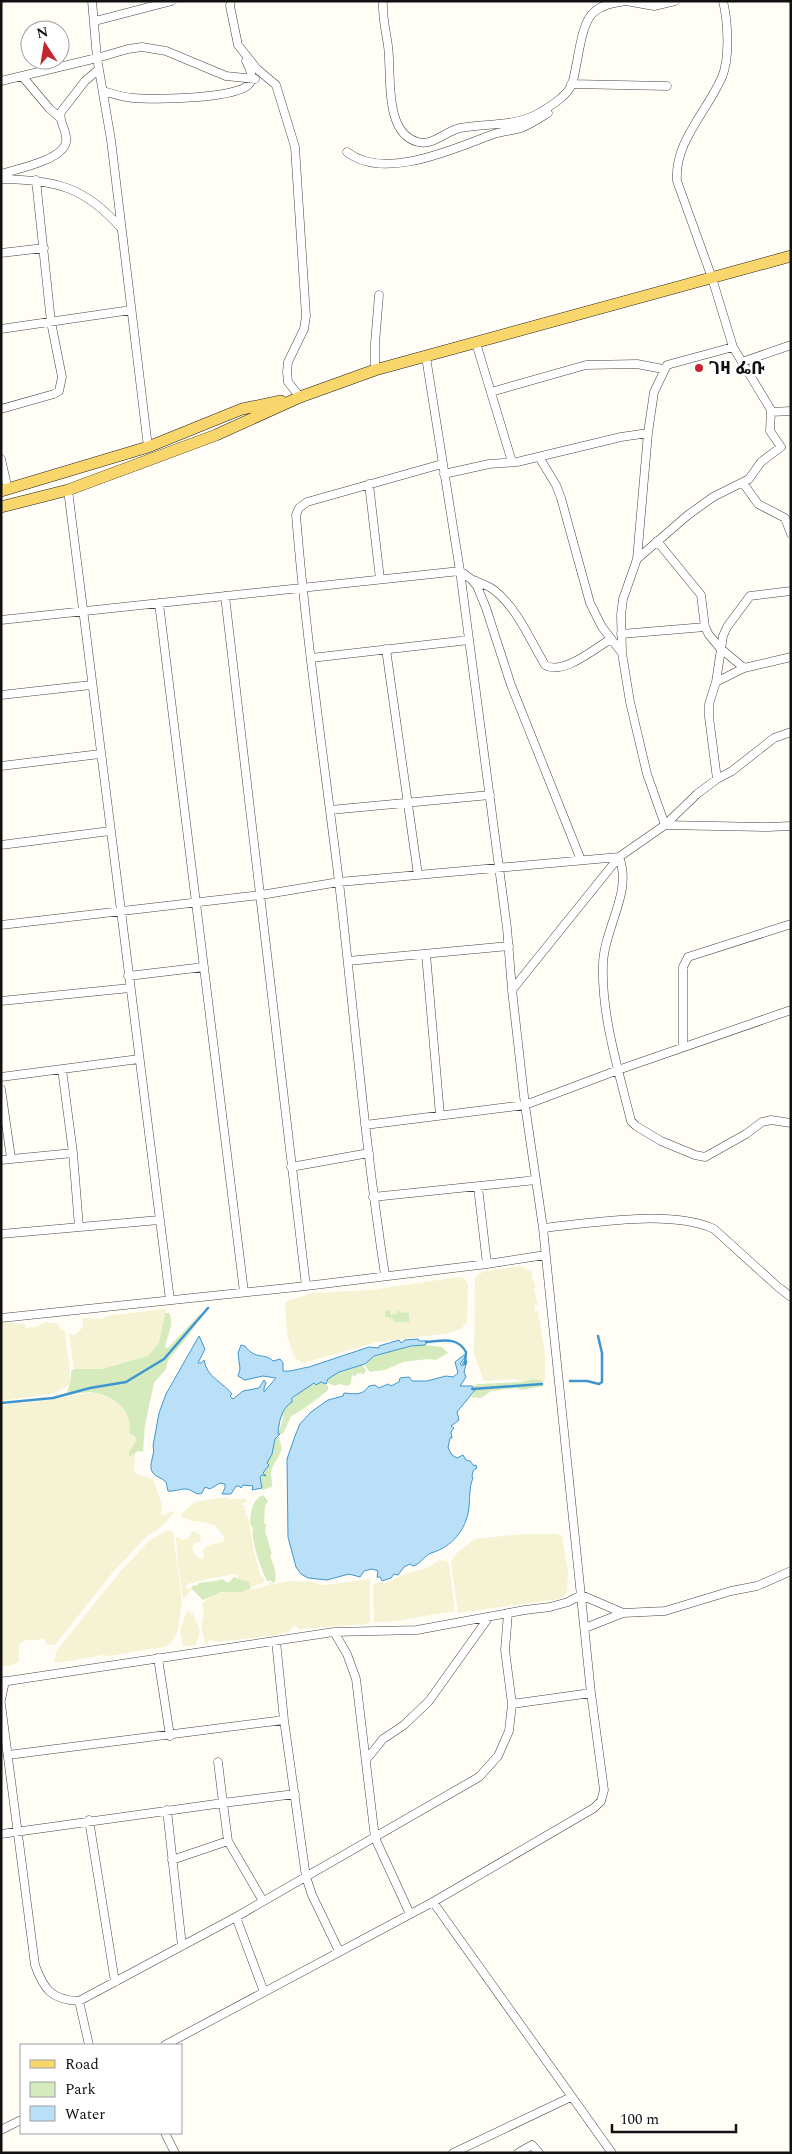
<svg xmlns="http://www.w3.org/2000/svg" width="792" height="2154" font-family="Spectral,'Noto Sans Ethiopic',serif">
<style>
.farmland{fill:#f6f3d4}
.green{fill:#d5ebbd}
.water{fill:#b9e0f7;stroke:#3f96cf}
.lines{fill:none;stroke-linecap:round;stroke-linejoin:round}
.stream{stroke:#3f96cf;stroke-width:2.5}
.minor-casing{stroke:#444;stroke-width:9}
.primary-casing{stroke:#222;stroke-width:12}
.minor{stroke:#fff;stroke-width:8}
.primary{stroke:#f9d66b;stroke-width:11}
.poi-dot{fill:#c4262e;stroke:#fff;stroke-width:2}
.labels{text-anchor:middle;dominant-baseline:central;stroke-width:5;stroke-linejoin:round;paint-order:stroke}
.poi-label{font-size:18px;font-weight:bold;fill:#111;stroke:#fff;text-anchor:start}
</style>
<rect width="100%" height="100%" fill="#fffdf5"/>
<path class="farmland" d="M521,1266L532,1272L531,1276L536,1286L534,1288L538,1305L535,1304L534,1308L535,1312L538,1310L545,1352V1380L544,1382L532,1379L523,1382L514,1379L484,1381L474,1354L475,1278L478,1274L486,1271Z
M458,1277L464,1278L468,1284L467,1322L461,1329L450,1333L378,1342L303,1363L296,1359L293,1354L287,1334L285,1303L290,1300L313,1293L371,1290Z
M166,1309L159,1343L148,1356L100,1369H74L69,1334L75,1335L83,1327V1318L101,1319L112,1315Z
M1,1322L25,1324L26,1328L35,1327L46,1322L59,1324L60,1328L64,1330L65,1333L71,1380L70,1385L55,1393L1,1401Z
M87,1393H96L113,1400L120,1404L129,1415L131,1426L129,1430L136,1441L134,1470L136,1474L153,1479L162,1505L161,1514L164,1515L173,1511L174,1513L160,1528L146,1537L114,1571L55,1645H48L43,1638L39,1640H25L19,1645V1661L13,1665L1,1666V1405L41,1401Z
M225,1497L229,1499H247V1502L242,1504L245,1507L244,1510L247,1511L245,1514L248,1517L254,1551L260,1574L265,1580L264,1582L252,1587L240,1580L236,1574L213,1578L187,1584V1589L190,1588L192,1590L183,1599L178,1564L176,1537L183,1540L187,1538L190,1542L188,1538L192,1532L194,1531L200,1535L201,1542L194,1543L192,1547L195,1554L201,1559L204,1556L203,1549L209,1545L222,1542L225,1538L216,1526L204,1522L192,1521L183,1518L181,1514L195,1502Z
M168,1530L173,1532L182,1601L178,1631L171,1643L164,1647L109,1656L103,1655L57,1663L54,1661L57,1650L119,1573L150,1540Z
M523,1534H556L562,1536L568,1572L567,1594L559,1599L458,1613L451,1562L456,1554L474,1539Z
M439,1560L447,1561L449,1564L455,1611L402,1620L374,1623L373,1585L379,1582L385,1583L405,1574L427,1568Z
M370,1579V1622L368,1624L299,1629L294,1625L289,1632L276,1635L218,1642L209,1640L207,1644H205L202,1629V1619L204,1616L202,1604L206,1600L218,1593L260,1588L269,1585L270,1582L275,1584L290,1581L311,1582L323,1585Z
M187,1611L193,1614L200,1631L196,1645L183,1647L180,1630Z"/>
<path class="green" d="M387,1310L390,1311L391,1315L397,1313L398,1310L402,1313L407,1312L409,1314V1322H395L392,1318L385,1317V1312Z
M165,1313H169C175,1324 167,1335 165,1347L168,1348L200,1314L202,1315L189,1335L168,1360L166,1369L154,1383L145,1425L143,1452L138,1451L129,1457V1452L136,1441L135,1437L129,1433C134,1412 115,1397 96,1393C83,1390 67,1397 53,1398L67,1393L71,1380V1371L74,1369H101L148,1356L159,1343Z
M424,1345L442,1347L448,1353L436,1360L428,1359L403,1362L385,1370L370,1372L365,1366C370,1351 410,1347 424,1345Z
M362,1365L366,1370L364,1374L358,1373L354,1377L352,1374L351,1383L348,1386L340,1384L334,1386L328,1383V1379L339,1372Z
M532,1379L541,1380L544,1386L522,1390L515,1388L491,1391C481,1398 484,1399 471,1397L474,1393L472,1386L479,1384L523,1382Z
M323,1382L328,1386V1390C324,1394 296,1415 291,1416L283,1434H278L285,1413L283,1417H281C290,1400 304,1384 323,1382Z
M278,1438C289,1453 270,1462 271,1475C272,1480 272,1481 272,1487L262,1490L260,1477L263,1475L275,1439Z
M263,1495L268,1501L265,1506L264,1523L266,1524L265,1531L272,1554L270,1555C272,1563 279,1574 274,1583L269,1580L268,1582C262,1573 250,1538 253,1528L250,1524C251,1513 251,1500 263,1495Z
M234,1577L249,1582L251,1588L241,1592H221L203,1600L191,1588L194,1585L197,1586L199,1583C208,1581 215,1582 222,1579L228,1583Z"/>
<path class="water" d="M199,1336L205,1349L198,1363H201L204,1360C207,1378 223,1382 232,1394L230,1396L233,1399L243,1391L259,1388L264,1380L266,1383L264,1388V1392L276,1378L263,1376L245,1380L238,1376L240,1369L238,1353L241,1345L245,1346C256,1361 265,1352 273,1361L280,1359L283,1363V1371C291,1372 301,1368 309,1367L369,1347L379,1348V1346L399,1340L401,1343L405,1340L418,1339L419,1341H428L425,1345L411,1346L374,1356L365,1364L339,1372L328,1379L326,1384L321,1382L316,1385L314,1383L292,1398V1402C281,1409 279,1422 278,1434H280L275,1439L272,1454L267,1463L269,1465L263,1473L266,1476L262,1475L260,1477L262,1488L252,1490L253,1486L243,1485L241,1488L239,1486H236L231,1494H222L225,1488V1484L220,1483L210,1489L205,1487L202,1493L198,1494C195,1493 192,1491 190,1490C184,1487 175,1492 168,1491L166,1482C162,1478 156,1477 153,1473C147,1466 156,1454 153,1446L159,1413L166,1394Z
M464,1355L465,1357L460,1364L463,1366V1362L467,1361L464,1372L466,1377L460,1386H472L475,1390L457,1412L459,1420L451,1426L454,1428L451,1432L452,1438H450L448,1448L452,1455L457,1458L463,1455L466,1460L470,1461L474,1466L476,1465L477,1468L473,1471L472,1476L473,1478C469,1487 470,1498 469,1508C466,1530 452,1547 431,1553C426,1555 421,1562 416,1565L413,1566L410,1564L404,1567L398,1575L394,1574L391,1578L382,1581L380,1577H377L378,1571L372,1569L364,1571L360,1577L349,1574L327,1580L308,1578L301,1574L296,1567L288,1537L287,1459L295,1436L300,1424L311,1412L328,1400L343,1396L344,1393C355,1394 362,1396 369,1386L375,1385L379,1388L388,1384L391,1386L399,1382L400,1378L409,1377L412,1381H427L446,1376L453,1377L458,1373L455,1362Z"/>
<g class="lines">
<path class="stream" d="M426,1342C442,1341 457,1336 466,1352L465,1364
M570,1381H587L599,1384L602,1382V1353L598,1336
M472,1389L542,1384
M1,1403L53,1398L90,1388L126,1382L164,1359L208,1308"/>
<g class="minor-casing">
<path id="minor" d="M92,1L97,58L111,140L148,447
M231,1L230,6L238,45L257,69L276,85L295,147L306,316L304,329L288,362L287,372L288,382L300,397
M383,1C382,17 386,31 388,46C392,73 383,133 418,142C433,146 446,131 460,128C487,123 517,127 541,112C552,105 567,96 572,84C578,66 580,23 594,12C603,4 615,3 626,1
M626,1L654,6L675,1
M723,1C728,22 730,58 722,77C707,112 674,142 677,181L712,278L733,347L667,365L654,392L648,433L637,559L623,599L621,615L622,653L630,702L647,774L665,825L697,794L717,779L732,771L774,738L791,732
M95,21L172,1
M22,76L49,108L59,117
M1,81L97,58L128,49L142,47L166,51L226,76L255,79
M571,84L667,86
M103,91C113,94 122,97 133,98C152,100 241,99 250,83C254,76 249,67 246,61
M347,152C384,181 453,149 491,135C501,131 512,131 521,128C531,124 540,118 548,113
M1,174C17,169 63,160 66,142C68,131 58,122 61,112L85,81L99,69
M1,179C55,180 84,186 121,228
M1,253L44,248
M1,329L131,310
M476,343L512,462
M742,362L791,345
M375,370V343L379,295
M491,392L586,365L637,364L663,369
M1,409L54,394L59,391L62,377L51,322L36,180
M771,412L791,411
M539,457L556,485L561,498L590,603L602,627L622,653
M1,459L8,490
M444,474L489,464L517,462L621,437L648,433
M743,483L758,504L785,518L791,534
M369,484L380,579
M68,490L170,1300
M657,541L701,595L705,627L709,635L720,648L744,668
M637,559L688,515L713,497L749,479L761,462L781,447L770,431L771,410L733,347
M473,580C480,583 489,586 494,590C518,609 530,640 545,665C563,676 595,648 611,639
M225,596L306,1286
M159,603L244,1292
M1,620L460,571L471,579L477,586L486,608L511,685L581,860
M621,634L705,627
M386,649L418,875
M311,658L469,640
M716,682L744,668L791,657
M1,695L91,685
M1,766L100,754
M717,779L709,717V704L716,682L723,636L727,627L750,596L791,591
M330,810L490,795
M1,845L110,831
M1,925L261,895L339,882L619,857C633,892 604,928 603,964C601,1015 619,1072 631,1121L636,1126L661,1141L695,1155L705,1157L746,1134L762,1122L771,1120L791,1123
M426,954L440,1115
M348,961L509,946
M128,976L204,967
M512,990L619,857L665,825L768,827L791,826
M1,1001L130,988
M683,1047V967L688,957L791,924
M62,1069L73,1153L79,1227
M1,1077L139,1059
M1,1089L11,1158
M365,1125L525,1105L618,1070L791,1010
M1,1160L73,1153
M291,1167L369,1153
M478,1187L487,1264
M373,1197L536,1180
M543,1228C590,1223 671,1209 714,1229L777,1286L791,1297
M1,1234L159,1220
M385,1275C365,1145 354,1013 339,882C324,760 306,638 296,515L299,508L307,502L442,464
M1,1318L306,1286L487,1264L545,1255
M585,1628L623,1613L665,1611L731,1591L757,1586L791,1571
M334,1632L347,1654L356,1679L375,1838L410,1914
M276,1641L284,1720L306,1877L312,1895L339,1951
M158,1658L170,1736
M1,1682L334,1632L417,1630L525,1610L550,1607L568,1602L581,1595L623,1613
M1,1700L5,1681
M1,1704L35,1965C44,1990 52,2000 79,2001L236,1917L479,1777L498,1756L509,1731L512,1704L505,1650L508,1613
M512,1704L591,1693
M8,1755L284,1720
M366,1760L383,1739L404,1725L429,1701L489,1617
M218,1762L223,1803L295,1794
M167,1810L182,1946
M89,1820L115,1982
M1,1834L223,1803L228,1841L172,1860
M228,1841L263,1901
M433,1902L612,2153
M236,1917L264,1992
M79,2001L89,2045
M165,2045L433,1902L594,1808L601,1801L604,1790L591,1693L543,1228L525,1105L512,990L507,928L460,571L426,357
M1,2130L21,2120
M165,2133L175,2153
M453,2153L571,2097
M518,2153L532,2145L539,2153"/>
</g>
<g class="primary-casing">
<path id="primary" d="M1,491L148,447L242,409L281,401
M1,507L68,490L216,435L300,397L375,370L791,256"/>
</g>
<use href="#minor" class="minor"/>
<use href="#primary" class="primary"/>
</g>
<circle class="poi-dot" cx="699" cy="368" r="5"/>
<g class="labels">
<g class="poi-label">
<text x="709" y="368">ገዛ ፌቡ</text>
</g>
</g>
<rect width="792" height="2154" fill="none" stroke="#111111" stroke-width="5"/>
<rect x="20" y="2044" width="162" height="90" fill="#ffffff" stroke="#a0a0a0"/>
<rect x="30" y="2060" width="25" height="8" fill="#f9d66b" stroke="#a0a0a0"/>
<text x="65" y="2069" font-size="15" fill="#111111">Road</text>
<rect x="30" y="2082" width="25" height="15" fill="#d5ebbd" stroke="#a0a0a0"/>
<text x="65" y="2094" font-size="15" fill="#111111">Park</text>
<rect x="30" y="2106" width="25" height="15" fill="#b9e0f7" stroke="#a0a0a0"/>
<text x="65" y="2119" font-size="15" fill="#111111">Water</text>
<g transform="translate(45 45) rotate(348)"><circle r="24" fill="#ffffff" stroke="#a0a0a0"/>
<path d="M0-4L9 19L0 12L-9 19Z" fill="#c4262e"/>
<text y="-8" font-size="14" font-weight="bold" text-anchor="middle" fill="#111111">N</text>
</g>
<path d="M612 2124v8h124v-8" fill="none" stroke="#111111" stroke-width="2.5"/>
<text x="620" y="2124" font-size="15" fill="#111111" stroke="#ffffff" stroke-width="4" paint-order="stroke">100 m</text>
</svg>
